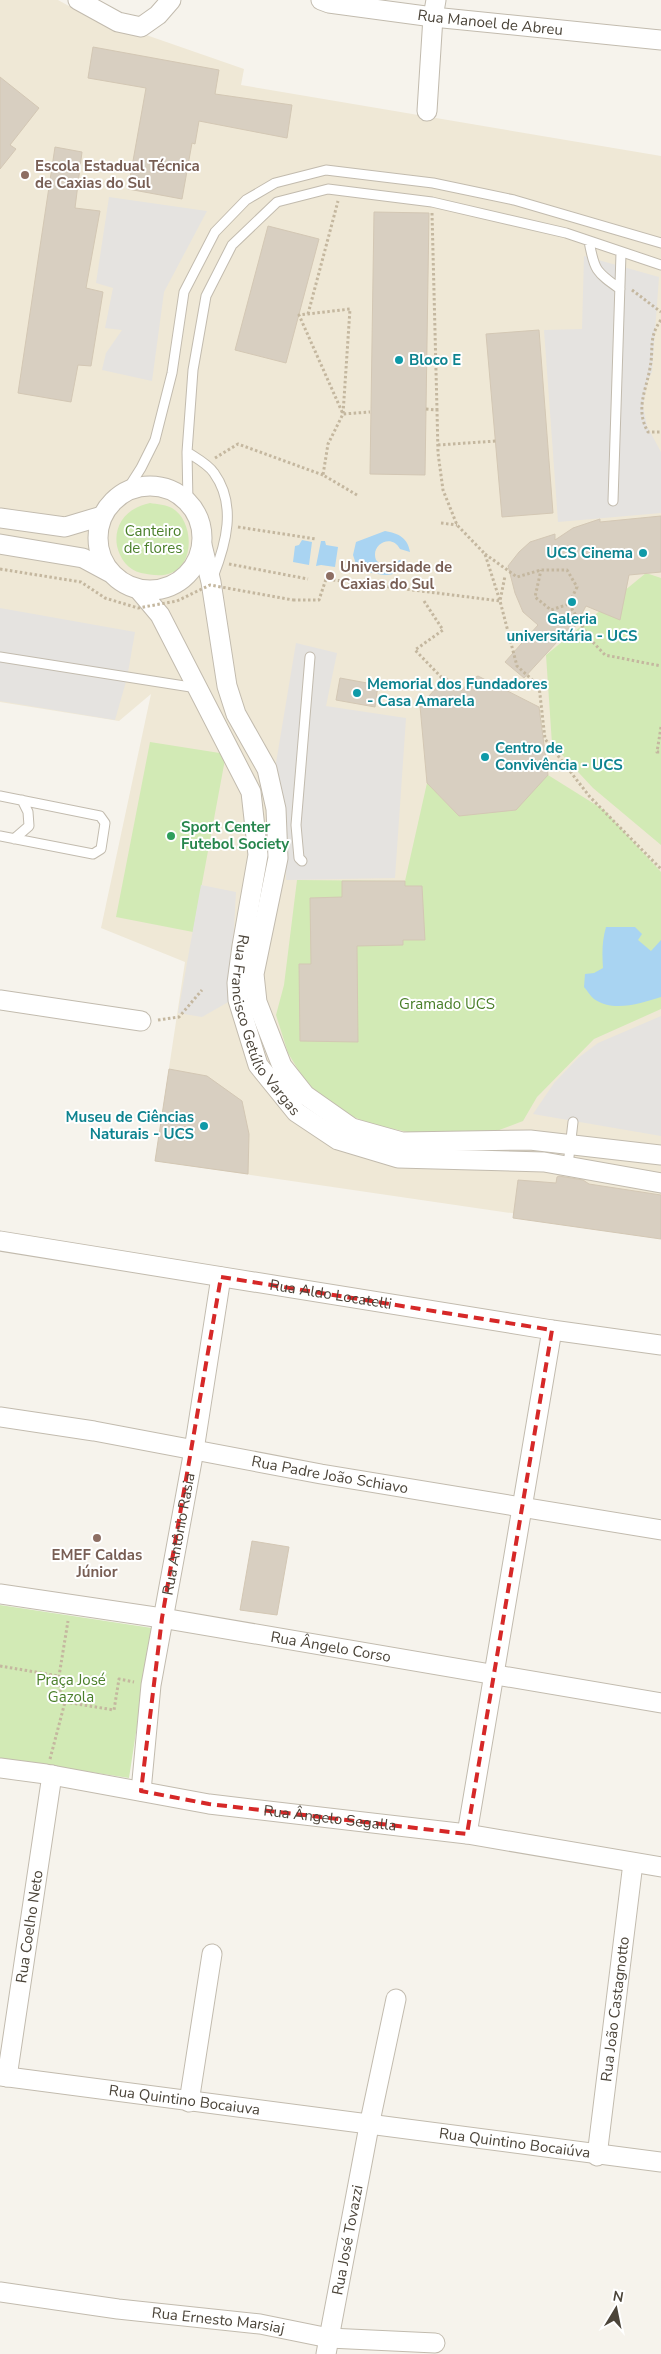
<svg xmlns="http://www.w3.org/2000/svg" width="661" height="2354" font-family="'Nunito Sans',sans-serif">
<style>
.education{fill:#efe8d6}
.green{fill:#d2eab5}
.parking{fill:#e5e3e0}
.water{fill:#a9d4f2}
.building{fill:#d8cfc1;stroke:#d3c7b4}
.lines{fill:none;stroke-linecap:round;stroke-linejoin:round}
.service-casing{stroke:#c2bbae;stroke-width:11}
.minor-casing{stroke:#c2bbae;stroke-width:21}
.path{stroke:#c4b79f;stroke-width:3;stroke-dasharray:2.5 2.5;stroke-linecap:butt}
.service{stroke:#fff;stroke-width:9}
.minor{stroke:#fff;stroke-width:19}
.path-bridge{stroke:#c4b79f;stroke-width:3;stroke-dasharray:2.5 2.5;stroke-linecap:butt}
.marked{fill:none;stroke:#d62828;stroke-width:4;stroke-dasharray:10 6;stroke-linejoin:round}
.education-dot{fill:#8d6e63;stroke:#fff;stroke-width:2}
.culture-dot{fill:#0f9aa8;stroke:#fff;stroke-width:2}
.leisure-dot{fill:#2e9e5b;stroke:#fff;stroke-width:2}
.labels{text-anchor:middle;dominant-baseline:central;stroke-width:4;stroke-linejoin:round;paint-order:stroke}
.street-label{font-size:15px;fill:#4b4439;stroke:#fff}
.education-label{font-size:15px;font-weight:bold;fill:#785e54;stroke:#fff;text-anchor:start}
.culture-label{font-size:15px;font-weight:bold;fill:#0d838f;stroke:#fff;text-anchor:start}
.park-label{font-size:15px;fill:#4a7f2a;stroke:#fff}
.leisure-label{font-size:15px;font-weight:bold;fill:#27864d;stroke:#fff;text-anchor:start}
</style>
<rect width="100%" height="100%" fill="#f6f3ec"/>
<path class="education" d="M0,0H58L80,12L244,69L241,85L661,156V1235L155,1161L185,962L101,928L151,694L119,721L0,702Z"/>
<path class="green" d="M150,503C157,504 166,505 172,508C193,520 196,563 171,573C162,577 151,575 141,573C128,570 120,559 117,546C113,523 129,507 150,503Z
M646,573L661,578V845L593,788L552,744L546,655Z
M150,742L226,754L193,932L116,917Z
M548,775L604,810L661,872V1009L594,1039L537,1097L523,1121L491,1133L422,1135L370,1124L329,1106L305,1081L288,1053L276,1015L284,985L297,880L405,881L427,783L459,816Z
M0,1605L152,1628L129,1778L0,1758Z"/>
<path class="parking" d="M109,197L207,211L164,292L152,381L102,370L106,353L122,330L105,328L113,288L96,283Z
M584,256L659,277L652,372L647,382L643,406L647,426L661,452V513L558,522L544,330L582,329Z
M0,608L135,632L127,678L115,720L0,701Z
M296,643L337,653L326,706L406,718L395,878L286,880L285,808L276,763Z
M201,885L236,892L230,1001L202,1017L178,1013Z
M661,1016V1136L533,1114L554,1083L578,1058L598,1043Z"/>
<path class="water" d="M385,531C398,533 408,538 410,552L400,549C392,533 370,544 376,560L384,568L396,565L399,560L407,561C395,583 378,573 358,570L353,555L356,542Z
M302,540L312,542L309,565L293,562L295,546L299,545Z
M321,541H325L326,545L338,547L335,567L321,565L316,566Z
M606,927H635L642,934L638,940L651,951L661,940V997C641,1003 614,1013 594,999C590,996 587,990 584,987L585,974L594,973L603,968C602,953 602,941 606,927Z"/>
<path class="building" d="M93,47L219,70L215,94L292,105L287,138L199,121L195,144L192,143L182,199L128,189L146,88L88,78Z
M0,77L39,108L10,145L16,149L0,169Z
M55,147L82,152L75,208L100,211L86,288L103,292L91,366L78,365L71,402L18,393Z
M374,212L429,213L425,475L370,474Z
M268,226L319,239L286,363L235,350Z
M539,330L553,513L502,517L486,334Z
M661,516V572L629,575L620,620L586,606L572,632L557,642L524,678L505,662L538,625L523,612L515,593L508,566L519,552L530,542L555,534V540L573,528L600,519V522Z
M478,676L539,707L548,775L516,810L459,816L427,783L420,706L446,677L461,691L472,679Z
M340,678L378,685L375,707L336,700Z
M342,881H405V886H422L425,940H403V945L357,946L358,1042L300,1041L299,964H311L310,898L342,897Z
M169,1069L207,1076L242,1101L249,1134L248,1174L155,1161Z
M559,1176L583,1180L589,1184L661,1195V1239L513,1218L518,1180L556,1183L557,1177Z
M252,1541L289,1547L277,1615L240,1610Z"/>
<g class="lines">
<g class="service-casing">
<path id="service" d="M589,241C594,270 596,272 620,289
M187,452C196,458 208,464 214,473C237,505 226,544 213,577
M127,490L141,468L155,440L172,373L184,292L215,232L246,200L275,183L326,170L433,183L514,200L661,243
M613,501L621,253
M188,503L187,452L193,370L206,296L232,245L277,202L328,189L432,202L566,233L661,265
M0,657L197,688
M0,796L100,816L105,823L101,849L93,854L0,836
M14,839L29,826L28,812L22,800
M302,861L299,858L296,825L310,657
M568,1165L573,1122"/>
</g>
<g class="minor-casing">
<g id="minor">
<path d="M78,0L118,22L141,27L158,15L171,0"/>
<path id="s1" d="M321,0L329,3L433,17L661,40"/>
<path d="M427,111L433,17L436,0"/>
<circle cx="150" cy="538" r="52"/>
<path d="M0,518L65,527L102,516"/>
<path d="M0,544L83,558L109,572"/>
<path d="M202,545L211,582L227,686L236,714L267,769L276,809L278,858L254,974L257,1002L282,1066L305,1095L352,1128L402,1142L530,1140L661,1155"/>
<path id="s2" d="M139,590L160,615L251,792L258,855L242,946L237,983L238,1000L258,1065L296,1112L338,1140L398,1158L544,1162L661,1183"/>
<path d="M0,1000L141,1021"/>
<path id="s3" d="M0,1241L552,1330L661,1345"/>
<path id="s4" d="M0,1417L94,1431L321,1474L661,1530"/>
<path id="s5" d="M0,1594L162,1618L661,1703"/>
<path id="s6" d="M0,1768L46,1774L209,1804L467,1834L661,1867"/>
<path id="s7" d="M141,1791L151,1685L194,1450L221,1277"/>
<path d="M467,1834L552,1330"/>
<path id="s8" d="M0,2076L661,2162"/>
<path id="s9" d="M7,2077L52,1775"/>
<path d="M189,2102L212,1954"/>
<path id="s10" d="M597,2156L633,1863"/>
<path id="s11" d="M0,2292L118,2309L260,2324L329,2338L435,2343"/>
<path id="s12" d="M326,2354L369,2126L396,1999"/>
</g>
</g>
<path class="path" d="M432,213L437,410
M632,290L661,312
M308,314L338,201
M661,320C648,338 654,348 650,368C646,391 635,409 648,432H661
M426,409L437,410L438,453L443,490L457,525L485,554L500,601L517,666L539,686L545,739L590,797L661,869
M438,445L496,441
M215,458L238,444L323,475
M357,495L323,475L328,444L343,414L350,309L299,315L343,414L370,412
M441,523L457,525
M238,527L316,539
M485,554L517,577L541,570H567L577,587L569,604L551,610L535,597L541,570
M229,564L308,579
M293,600H319L326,579L500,601L505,576
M424,601L443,630L415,650L443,679
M569,604L590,639L605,655L661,666
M661,727L657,752H661
M158,1020L179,1017L202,990
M0,1666L59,1676
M65,1702L114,1710L119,1679L134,1682
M50,1759L65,1702L59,1688V1676L68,1621"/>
<use href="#service" class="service"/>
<use href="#minor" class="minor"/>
<path class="path-bridge" d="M0,569L81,582L105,598L138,608L177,601L210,585L293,600"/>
</g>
<path class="marked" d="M221,1277L552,1330L467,1834L209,1804L141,1791L162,1618Z"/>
<g class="education-dot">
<circle cx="25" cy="175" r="5"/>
<circle cx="330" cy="576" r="5"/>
<circle cx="97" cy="1538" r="5"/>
</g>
<g class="culture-dot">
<circle cx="399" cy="360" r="5"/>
<circle cx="643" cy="553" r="5"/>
<circle cx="572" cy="602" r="5"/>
<circle cx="357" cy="693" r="5"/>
<circle cx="485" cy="757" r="5"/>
<circle cx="204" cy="1126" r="5"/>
</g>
<circle class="leisure-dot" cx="171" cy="836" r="5"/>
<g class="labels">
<g class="street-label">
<text stroke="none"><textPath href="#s1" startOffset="171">Rua Manoel de Abreu</textPath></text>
<text stroke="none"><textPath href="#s2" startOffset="474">Rua Francisco Getúlio Vargas</textPath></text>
<text stroke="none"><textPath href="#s3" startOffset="335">Rua Aldo Locatelli</textPath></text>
<text stroke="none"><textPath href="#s4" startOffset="335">Rua Padre João Schiavo</textPath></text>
<text stroke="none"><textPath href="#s7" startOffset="260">Rua Antônio Rasia</textPath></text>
<text stroke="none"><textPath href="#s5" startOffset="335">Rua Ângelo Corso</textPath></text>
<text stroke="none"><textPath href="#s6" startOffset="334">Rua Ângelo Segalla</textPath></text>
<text stroke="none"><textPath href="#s9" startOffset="152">Rua Coelho Neto</textPath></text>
<text stroke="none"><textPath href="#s10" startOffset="148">Rua João Castagnotto</textPath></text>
<text stroke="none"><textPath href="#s8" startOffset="186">Rua Quintino Bocaiuva</textPath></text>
<text stroke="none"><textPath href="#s8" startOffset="519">Rua Quintino Bocaiúva</textPath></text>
<text stroke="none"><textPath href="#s12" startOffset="116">Rua José Tovazzi</textPath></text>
<text stroke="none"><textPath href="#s11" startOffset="220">Rua Ernesto Marsiaj</textPath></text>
</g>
<g class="education-label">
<text x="35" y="166">Escola Estadual Técnica<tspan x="35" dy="17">de Caxias do Sul</tspan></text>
<text x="340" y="567">Universidade de<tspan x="340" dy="17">Caxias do Sul</tspan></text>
<text x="97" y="1555" text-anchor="middle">EMEF Caldas<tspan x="97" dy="17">Júnior</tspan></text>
</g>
<g class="culture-label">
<text x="409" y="360">Bloco E</text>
<text x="633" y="553" text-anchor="end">UCS Cinema</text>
<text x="572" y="619" text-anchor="middle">Galeria<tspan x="572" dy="17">universitária - UCS</tspan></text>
<text x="367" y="684">Memorial dos Fundadores<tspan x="367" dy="17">- Casa Amarela</tspan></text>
<text x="495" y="748">Centro de<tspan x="495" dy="17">Convivência - UCS</tspan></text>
<text x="194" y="1117" text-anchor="end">Museu de Ciências<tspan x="194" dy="17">Naturais - UCS</tspan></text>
</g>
<g class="park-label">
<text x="153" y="531">Canteiro<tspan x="153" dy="17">de flores</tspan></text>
<text x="447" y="1004">Gramado UCS</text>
<text x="71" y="1680">Praça José<tspan x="71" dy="17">Gazola</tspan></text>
</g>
<g class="leisure-label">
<text x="181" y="827">Sport Center<tspan x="181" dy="17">Futebol Society</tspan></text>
</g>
</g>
<g transform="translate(616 2309) rotate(10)" stroke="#ffffff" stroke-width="4" paint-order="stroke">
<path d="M0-4L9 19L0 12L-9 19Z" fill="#4b4439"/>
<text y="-8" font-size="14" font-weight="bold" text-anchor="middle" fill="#4b4439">N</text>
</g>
</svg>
